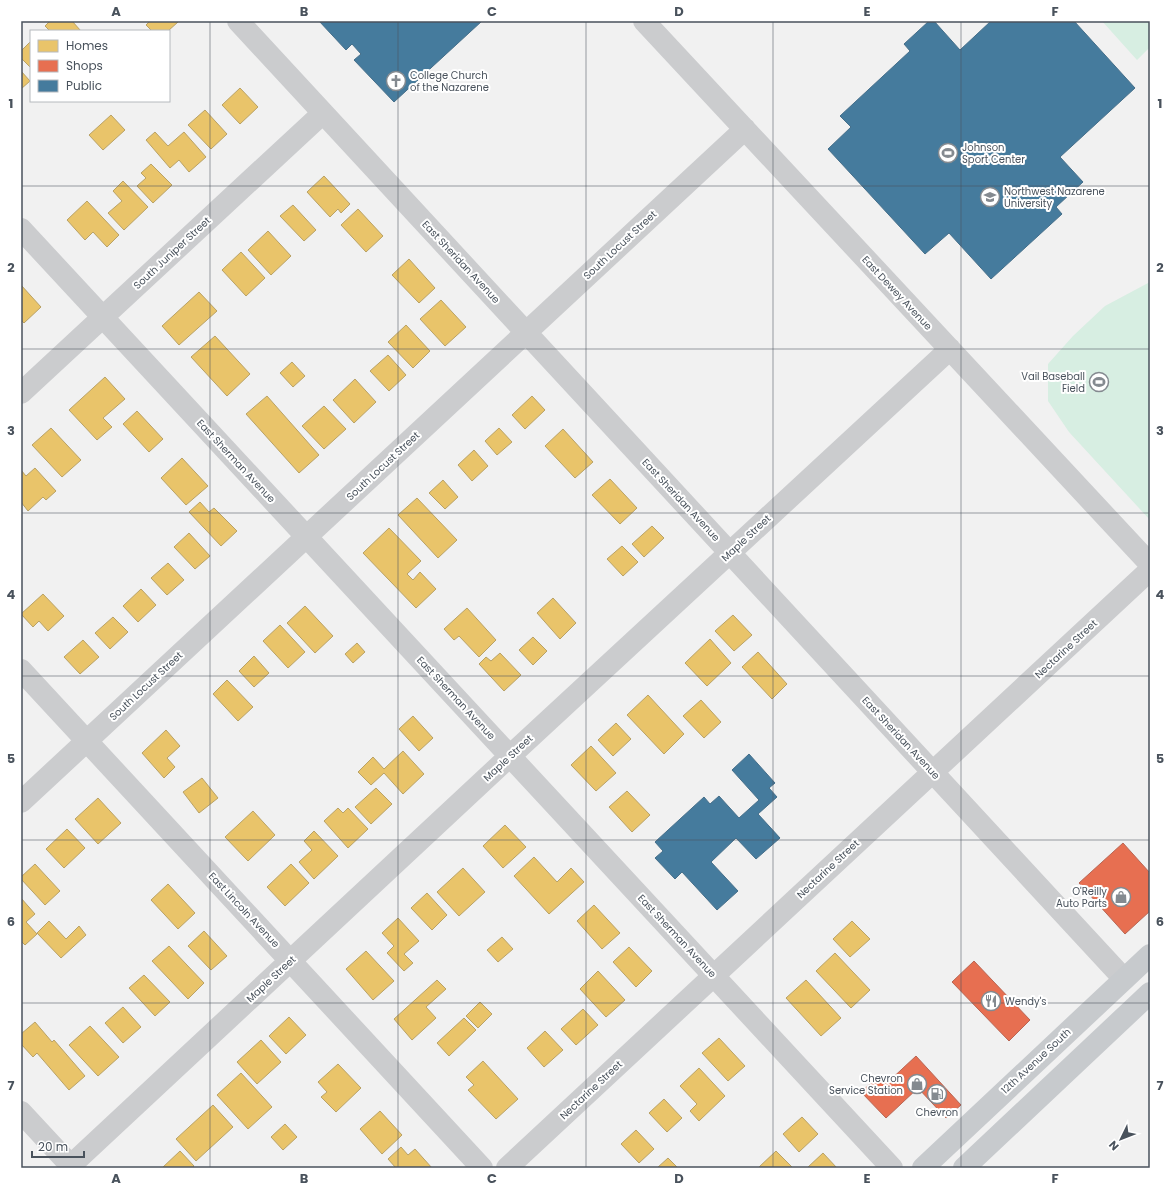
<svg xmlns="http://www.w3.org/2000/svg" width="1171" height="1189" font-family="Poppins,sans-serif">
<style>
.green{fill:#d7eee2}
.homes{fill:#e9c46a;stroke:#b9a266}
.shops{fill:#e76f51;stroke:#b86654}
.public{fill:#457b9d;stroke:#466f8a}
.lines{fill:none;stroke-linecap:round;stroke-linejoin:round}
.minor{stroke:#cbccce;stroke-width:22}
.major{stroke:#c7cacd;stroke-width:22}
.grid{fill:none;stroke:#49525c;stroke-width:1;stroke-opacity:0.55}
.labels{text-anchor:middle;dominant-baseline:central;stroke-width:4;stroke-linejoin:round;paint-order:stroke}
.poi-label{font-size:10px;fill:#49525c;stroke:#fff;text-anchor:start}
.street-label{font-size:10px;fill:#49525c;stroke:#fff}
.neatline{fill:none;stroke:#49525c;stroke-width:1.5}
.grid-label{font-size:13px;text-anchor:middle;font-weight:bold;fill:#49525c}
</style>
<rect width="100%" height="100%" fill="#f1f1f1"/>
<path class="green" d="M1102,21H1150V47L1137,60Z
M1150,282V520L1069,432L1048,401V364L1073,336L1105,306Z"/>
<path class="homes" d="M50,21H72L81,31H50L45,26Z
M150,21H177L178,22L168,31H152L146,25Z
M31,41V68L21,58V51Z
M21,71L30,81L21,89Z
M240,88L258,107L240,124L222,105Z
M205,110L227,134L211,149L188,125Z
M111,115L125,130L103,150L89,135Z
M155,132L168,146L184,132L206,157L189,172L179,160L170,168L146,140Z
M151,164L172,185L153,203L137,186L146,178L141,173Z
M324,176L350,204L341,213L338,209L330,217L307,192Z
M123,181L148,207L124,230L108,213L122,201L113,191Z
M87,201L119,235L107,247L93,232L85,240L67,220Z
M293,205L316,230L304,241L280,216Z
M358,209L383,236L366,252L341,225Z
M268,231L291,256L271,275L248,250Z
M241,252L265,278L246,296L222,270Z
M409,259L435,288L419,303L392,275Z
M21,285L41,307L24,323L21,320Z
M199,292L217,311L179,345L162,326Z
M441,300L466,327L445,346L420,319Z
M406,325L430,351L413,368L388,342Z
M215,336L250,374L227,396L191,357Z
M388,355L406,375L389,391L370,371Z
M292,362L305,376L293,387L280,373Z
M105,377L125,399L103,418L112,427L97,440L69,410Z
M355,379L376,402L354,423L333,400Z
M267,396L319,455L299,473L246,414Z
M532,396L545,410L525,429L512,415Z
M324,406L346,429L324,449L302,426Z
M137,411L163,439L149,452L123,424Z
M51,428L81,460L62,477L32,445Z
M499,428L512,442L497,455L485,441Z
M563,429L593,462L575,478L545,446Z
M474,450L488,466L472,481L458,465Z
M182,458L208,486L186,505L161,478Z
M35,468L56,491L46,500L43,497L28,511L21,502V470L26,476Z
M610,479L637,508L620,524L592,495Z
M443,480L458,497L445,509L429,493Z
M417,498L457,540L438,558L398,515Z
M200,502L209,512L214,508L237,531L221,546L189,512Z
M652,526L664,538L644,557L632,544Z
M389,528L421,561L407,574L413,580L420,572L436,589L416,608L363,553Z
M189,533L210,556L195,569L174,547Z
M622,546L638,562L623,576L607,559Z
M168,563L184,580L167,595L151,578Z
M141,589L156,605L138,622L123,606Z
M43,594L64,616L48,631L39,621L33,627L21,614Z
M553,598L576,623L560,639L537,613Z
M305,606L333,636L315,653L287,623Z
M467,608L496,640L479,657L459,636L454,640L444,629Z
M733,615L752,635L734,651L715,631Z
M113,617L128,632L110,649L95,633Z
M280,625L305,652L288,668L263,641Z
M533,637L547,651L533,665L519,650Z
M710,639L731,663L707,686L685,663Z
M83,640L99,657L80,674L64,657Z
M357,643L365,652L353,663L345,654Z
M758,652L787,684L772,699L742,667Z
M500,653L521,675L504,691L479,664L486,657L491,661Z
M254,656L269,673L254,687L239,671Z
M227,680L253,707L238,721L213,694Z
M648,695L684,734L664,754L627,715Z
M701,700L721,722L704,738L683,716Z
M413,716L433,738L419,751L399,729Z
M616,723L631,739L613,756L598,740Z
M166,730L180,746L167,758L175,767L164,778L142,753Z
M591,746L616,773L596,791L571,765Z
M403,751L424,774L403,794L384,773L371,785L358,772L373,757L384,769Z
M202,778L218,798L199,813L183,792Z
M376,788L392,804L371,824L355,807Z
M627,791L650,815L632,832L609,807Z
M98,798L121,823L98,844L75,819Z
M338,808L343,813L348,808L368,829L348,848L324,821Z
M253,811L275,835L248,861L225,837Z
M505,825L526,847L503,868L483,846Z
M67,829L85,848L64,868L46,849Z
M314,831L338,856L314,879L299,862L312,850L304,841Z
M534,857L557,882L571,868L584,882L549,914L514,876Z
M35,864L60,891L45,905L21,879V877Z
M291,864L309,883L285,906L267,887Z
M463,868L485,892L459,916L437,892Z
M168,884L195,913L178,929L151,900Z
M427,893L447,915L432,930L411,908Z
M21,898L35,914L26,922L37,934L25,945L21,941Z
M594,905L620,933L602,949L577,921Z
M398,918L419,941L404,954L413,963L404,971L387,953L394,946L382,933Z
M49,921L66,939L79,926L86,935L61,958L37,933Z
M852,921L870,939L850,957L833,939Z
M204,931L227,956L211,970L188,946Z
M502,937L513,949L498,962L487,950Z
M169,946L204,983L188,999L152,961Z
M629,947L652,971L636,987L613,962Z
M366,951L394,981L373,1000L346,969Z
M835,953L870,990L851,1008L816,971Z
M598,971L625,1000L606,1017L580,989Z
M144,975L170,1002L155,1016L129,988Z
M437,980L446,989L426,1007L436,1018L412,1040L394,1019Z
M806,980L841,1018L821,1036L786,998Z
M480,1002L492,1014L478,1028L466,1016Z
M123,1007L141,1027L123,1043L105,1023Z
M583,1009L598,1025L576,1045L561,1029Z
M289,1017L306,1035L286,1054L269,1036Z
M464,1018L476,1030L449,1056L437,1043Z
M35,1022L52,1042L54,1040L85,1076L69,1090L37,1053L33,1057L21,1044V1034Z
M90,1026L119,1057L98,1076L69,1045Z
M545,1031L563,1050L544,1067L527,1048Z
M719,1038L745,1066L728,1081L702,1053Z
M261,1040L281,1062L257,1084L237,1062Z
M483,1061L518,1099L496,1119L468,1090L474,1085L466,1077Z
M338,1064L361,1088L336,1112L321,1097L327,1092L318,1082Z
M699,1068L725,1096L699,1121L690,1111L697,1104L680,1086Z
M241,1073L272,1107L248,1129L217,1095Z
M664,1099L682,1118L667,1132L649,1113Z
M213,1105L233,1127L196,1161L176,1139Z
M380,1111L402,1135L382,1154L360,1129Z
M802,1117L818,1134L799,1152L783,1134Z
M285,1124L297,1137L283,1150L271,1137Z
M636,1130L654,1149L639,1163L621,1144Z
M401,1147L408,1155L415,1149L432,1168H396L388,1159Z
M180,1151L194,1166L192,1168H162Z
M776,1151L793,1168H758Z
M823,1153L837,1168H807Z
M668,1158L678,1168H657Z"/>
<path class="shops" d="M1123,843L1150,873V911L1125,934L1079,883Z
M974,961L1030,1020L1009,1041L952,982Z
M916,1056L961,1105L946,1118L918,1088L886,1118L861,1092L880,1075L887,1083Z"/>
<path class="public" d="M319,21H482L394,102L354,60L361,54L352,44L346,50Z
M929,21H934L960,50L991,21H1074L1135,88L1060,157L1083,182L1056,207L1062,214L991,279L949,233L925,254L828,149L851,127L840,116L910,51L904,44Z
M749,754L775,783L769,788L777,797L758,814L780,838L756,859L736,838L711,862L738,891L717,910L682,872L675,879L655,858L663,851L655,842L704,797L710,804L719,796L739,818L759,800L732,770Z"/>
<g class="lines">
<path class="minor" d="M238,21L1124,979
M644,21L1150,564
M21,229L892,1168
M21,393L323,113
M21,670L482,1168
M21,802L745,129
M21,1112L73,1168
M68,1168L510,756L950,349
M507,1168L1150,570"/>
<path class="major" d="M923,1168L1150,955
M964,1168L1150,993"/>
</g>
<path class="grid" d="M210,21V1168M398,21V1168M586,21V1168M773,21V1168M961,21V1168M21,186H1150M21,349H1150M21,513H1150M21,676H1150M21,840H1150M21,1003H1150"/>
<defs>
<g id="church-ring" transform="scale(1)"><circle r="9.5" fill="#fff" stroke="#848a90" stroke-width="1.5"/><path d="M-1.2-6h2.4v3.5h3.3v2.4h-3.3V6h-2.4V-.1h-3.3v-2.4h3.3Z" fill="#848a90"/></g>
<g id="stadium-ring" transform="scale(1)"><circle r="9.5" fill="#fff" stroke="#848a90" stroke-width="1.5"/><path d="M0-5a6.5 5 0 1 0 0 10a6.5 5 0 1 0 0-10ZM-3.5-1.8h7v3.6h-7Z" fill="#848a90"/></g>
<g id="university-ring" transform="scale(1)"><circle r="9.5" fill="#fff" stroke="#848a90" stroke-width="1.5"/><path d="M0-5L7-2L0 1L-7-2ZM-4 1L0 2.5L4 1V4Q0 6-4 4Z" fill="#848a90"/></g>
<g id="shop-ring" transform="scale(1)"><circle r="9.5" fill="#fff" stroke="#848a90" stroke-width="1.5"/><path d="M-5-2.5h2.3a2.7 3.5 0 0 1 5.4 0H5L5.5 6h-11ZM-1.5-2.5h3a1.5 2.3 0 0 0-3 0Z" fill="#848a90"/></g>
<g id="restaurant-ring" transform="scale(1)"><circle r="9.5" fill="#fff" stroke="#848a90" stroke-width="1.5"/><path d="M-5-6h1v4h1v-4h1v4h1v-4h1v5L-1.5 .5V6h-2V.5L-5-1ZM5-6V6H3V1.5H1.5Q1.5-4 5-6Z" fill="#848a90"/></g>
<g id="fuel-ring" transform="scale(1)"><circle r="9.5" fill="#fff" stroke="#848a90" stroke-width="1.5"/><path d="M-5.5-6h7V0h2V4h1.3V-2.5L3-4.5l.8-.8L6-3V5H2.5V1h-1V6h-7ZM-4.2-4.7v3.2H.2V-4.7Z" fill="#848a90"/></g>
</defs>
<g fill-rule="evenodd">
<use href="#church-ring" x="396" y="81"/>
<use href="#stadium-ring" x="948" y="153"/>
<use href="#university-ring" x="990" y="197"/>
<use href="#stadium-ring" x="1099" y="382"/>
<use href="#shop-ring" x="1121" y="897"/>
<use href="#restaurant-ring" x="991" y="1001"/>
<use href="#shop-ring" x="917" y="1084"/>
<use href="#fuel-ring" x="937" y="1094"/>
</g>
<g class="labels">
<g class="poi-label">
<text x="410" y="75">College Church<tspan x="410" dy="12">of the Nazarene</tspan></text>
<text x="962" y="147">Johnson<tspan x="962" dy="12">Sport Center</tspan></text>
<text x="1004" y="191">Northwest Nazarene<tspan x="1004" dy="12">University</tspan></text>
<text x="1085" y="376" text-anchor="end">Vail Baseball<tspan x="1085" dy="12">Field</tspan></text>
<text x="1107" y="891" text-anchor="end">O'Reilly<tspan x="1107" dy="12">Auto Parts</tspan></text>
<text x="1005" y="1001">Wendy's</text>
<text x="903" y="1078" text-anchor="end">Chevron<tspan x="903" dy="12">Service Station</tspan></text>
<text x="937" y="1112" text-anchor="middle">Chevron</text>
</g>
<g class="street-label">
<text transform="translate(620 245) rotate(-43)">South Locust Street</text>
<text transform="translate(172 253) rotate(-43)">South Juniper Street</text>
<text transform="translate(461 262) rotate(47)">East Sheridan Avenue</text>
<text transform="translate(897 293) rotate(47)">East Dewey Avenue</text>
<text transform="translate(236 461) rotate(47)">East Sherman Avenue</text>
<text transform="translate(383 466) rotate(-43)">South Locust Street</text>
<text transform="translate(681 500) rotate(47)">East Sheridan Avenue</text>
<text transform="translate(746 538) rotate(-43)">Maple Street</text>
<text transform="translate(1066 649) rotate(-43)">Nectarine Street</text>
<text transform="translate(146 686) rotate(-43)">South Locust Street</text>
<text transform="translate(456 698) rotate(47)">East Sherman Avenue</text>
<text transform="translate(901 738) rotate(47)">East Sheridan Avenue</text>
<text transform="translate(508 758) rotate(-43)">Maple Street</text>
<text transform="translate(828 869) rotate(-43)">Nectarine Street</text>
<text transform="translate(244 910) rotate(47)">East Lincoln Avenue</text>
<text transform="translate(677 936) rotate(47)">East Sherman Avenue</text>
<text transform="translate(271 979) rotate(-43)">Maple Street</text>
<text transform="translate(1036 1061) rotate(-43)">12th Avenue South</text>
<text transform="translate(591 1090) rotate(-43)">Nectarine Street</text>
</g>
</g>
<rect width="1171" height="1189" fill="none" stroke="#ffffff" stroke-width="44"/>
<rect x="30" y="30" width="140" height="72" fill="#ffffff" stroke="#b6babe"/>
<rect x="38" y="40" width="20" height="12" fill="#e9c46a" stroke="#b6babe"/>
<text x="66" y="50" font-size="12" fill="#49525c">Homes</text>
<rect x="38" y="60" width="20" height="12" fill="#e76f51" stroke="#b6babe"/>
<text x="66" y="70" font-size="12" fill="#49525c">Shops</text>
<rect x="38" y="80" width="20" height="12" fill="#457b9d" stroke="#b6babe"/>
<text x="66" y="90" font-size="12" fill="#49525c">Public</text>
<g transform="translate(1121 1139) rotate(227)" stroke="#ffffff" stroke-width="3" paint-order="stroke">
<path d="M0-3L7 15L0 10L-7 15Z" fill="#49525c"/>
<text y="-6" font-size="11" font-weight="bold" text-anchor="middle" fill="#49525c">N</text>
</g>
<path d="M32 1151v6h52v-6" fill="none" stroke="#49525c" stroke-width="2"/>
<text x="38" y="1151" font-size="12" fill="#49525c" stroke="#ffffff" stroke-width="3" paint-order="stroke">20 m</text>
<rect x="22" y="22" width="1127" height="1145" class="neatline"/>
<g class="grid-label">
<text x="116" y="16">A</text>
<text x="304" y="16">B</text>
<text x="492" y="16">C</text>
<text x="679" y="16">D</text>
<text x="867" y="16">E</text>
<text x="1055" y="16">F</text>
<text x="11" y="108">1</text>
<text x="1160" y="108">1</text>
<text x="11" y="272">2</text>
<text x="1160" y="272">2</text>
<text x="11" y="435">3</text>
<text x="1160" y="435">3</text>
<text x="11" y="599">4</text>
<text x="1160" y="599">4</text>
<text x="11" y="763">5</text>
<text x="1160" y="763">5</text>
<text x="11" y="926">6</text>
<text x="1160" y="926">6</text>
<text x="11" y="1090">7</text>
<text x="1160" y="1090">7</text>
<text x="116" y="1183">A</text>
<text x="304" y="1183">B</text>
<text x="492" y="1183">C</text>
<text x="679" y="1183">D</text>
<text x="867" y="1183">E</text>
<text x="1055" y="1183">F</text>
</g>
</svg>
